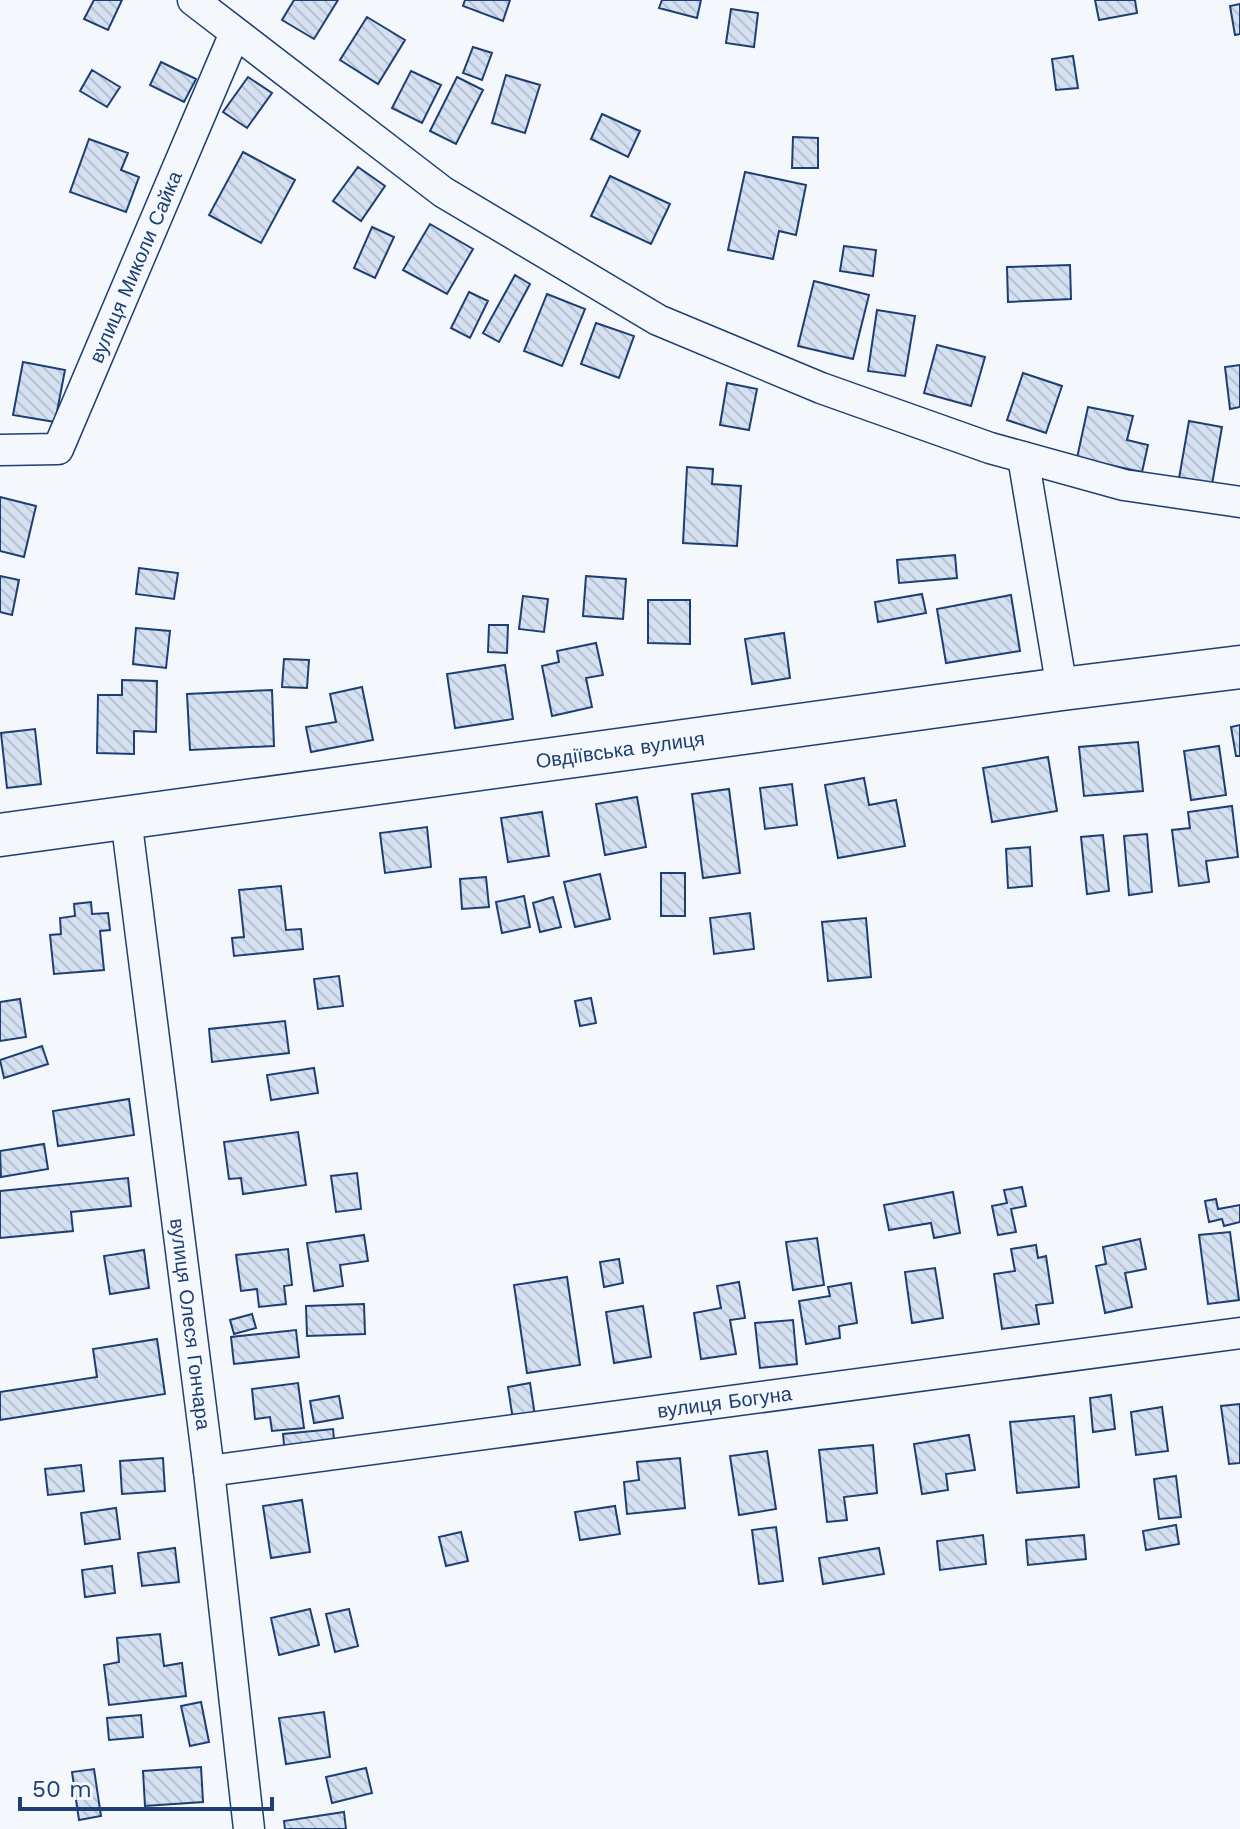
<svg xmlns="http://www.w3.org/2000/svg" width="1240" height="1829" font-family="'Work Sans',sans-serif">
<style>
.building{fill:url(#building-back-hatch);stroke:#1d3f73;stroke-width:2}
.lines{fill:none;stroke-linecap:round;stroke-linejoin:round}
.street-casing{stroke:#1d3f73;stroke-width:33}
.secondary-casing{stroke:#1d3f73;stroke-width:45}
.street{stroke:#f4f7fb;stroke-width:30}
.secondary{stroke:#f4f7fb;stroke-width:42}
.labels{text-anchor:middle;dominant-baseline:central;stroke-width:6;stroke-linejoin:round;paint-order:stroke}
.street-label{font-size:20px;fill:#1d3f73;stroke:#f4f7fb}
</style>
<defs>
<pattern id="building-back-hatch" width="6" height="6" patternUnits="userSpaceOnUse" patternTransform="scale(2)"><rect width="6" height="6" fill="#d5e0f0"/><path d="M-1 5l2 2M0 0l6 6M5-1l2 2" fill="none" stroke="#b6c1d1"/></pattern>
</defs>
<rect width="100%" height="100%" fill="#f4f7fb"/>
<path class="building" d="M94,0H122L108,30L84,19Z
M294,0H338L314,39L282,20Z
M465,0H510L503,21L463,6Z
M662,0H701L697,18L659,8Z
M1095,0H1135L1137,13L1099,20Z
M1240,4V34L1235,35L1230,6Z
M731,9L758,13L754,47L726,43Z
M367,17L405,40L378,84L340,60Z
M473,47L492,53L482,80L463,73Z
M1073,56L1078,88L1056,90L1052,59Z
M161,62L196,79L184,102L150,85Z
M92,70L120,87L107,107L80,91Z
M411,71L441,85L422,123L392,108Z
M506,75L540,85L525,133L492,123Z
M248,77L272,93L247,128L223,112Z
M457,77L483,90L456,144L430,131Z
M602,114L640,131L628,157L591,139Z
M793,137L818,138V168H792Z
M89,139L128,153L121,170L139,177L126,212L70,192Z
M243,152L295,180L261,243L209,215Z
M358,167L385,186L361,221L333,201Z
M745,172L806,185L796,235L779,231L773,259L728,250Z
M610,176L670,204L651,244L591,216Z
M430,224L473,249L447,294L403,270Z
M372,227L394,237L375,278L354,268Z
M844,246L876,250L873,276L840,271Z
M1070,265L1071,299L1008,302L1007,267Z
M515,275L530,284L499,342L483,333Z
M814,281L869,295L853,359L798,346Z
M469,292L488,301L470,338L451,328Z
M547,294L585,309L562,366L524,351Z
M877,310L915,316L905,376L868,371Z
M596,323L634,336L619,378L581,364Z
M937,345L985,357L971,406L924,393Z
M23,362L65,370L55,422L13,415Z
M1240,365V407L1230,409L1225,367Z
M1023,373L1062,386L1046,433L1007,420Z
M727,383L757,389L749,430L720,425Z
M1088,407L1133,416L1127,440L1148,445L1142,472L1077,458Z
M1189,421L1222,427L1211,490L1178,484Z
M687,467L713,469L712,484L741,486L737,546L683,543Z
M0,497L36,506L24,557L0,551Z
M955,555L957,578L899,583L897,560Z
M139,568L178,573L174,599L136,594Z
M0,576L19,580L12,615L0,612Z
M586,576L626,579L623,619L583,616Z
M922,594L926,613L878,622L875,602Z
M1011,595L1020,651L946,663L937,609Z
M523,596L548,599L544,632L519,629Z
M648,600H690V644L648,643Z
M489,625H508L507,653L488,652Z
M136,628L170,631L166,668L133,664Z
M784,633L790,678L752,684L745,639Z
M596,643L603,675L586,678L592,707L552,716L542,666L559,662L557,651Z
M284,659L309,660L307,688L282,687Z
M505,665L513,719L455,728L447,674Z
M122,680L157,681L156,732L134,731V754L97,753L98,695H122Z
M362,687L373,740L311,752L306,727L336,722L330,694Z
M272,690L274,746L190,750L187,694Z
M1240,725V756H1236L1231,727Z
M35,729L41,784L7,788L1,733Z
M1138,742L1143,791L1084,796L1079,747Z
M1219,746L1226,795L1191,800L1184,751Z
M1048,757L1057,811L992,822L983,768Z
M864,778L869,805L896,800L905,846L838,858L825,785Z
M792,784L797,825L765,829L760,788Z
M729,789L740,873L703,878L692,794Z
M637,797L646,847L605,855L596,804Z
M1232,806L1238,857L1206,861L1209,882L1179,886L1172,830L1190,828L1188,812Z
M542,812L549,856L508,862L501,818Z
M427,827L431,867L385,873L380,833Z
M1147,834L1152,892L1129,895L1124,836Z
M1103,835L1109,891L1087,894L1081,837Z
M1030,847L1032,886L1008,888L1006,849Z
M661,873H685V916H661Z
M600,874L610,919L575,927L564,882Z
M486,877L489,907L462,909L460,879Z
M281,886L286,930L301,929L303,949L234,956L232,938L244,937L239,890Z
M524,896L530,927L502,933L496,902Z
M553,897L561,927L540,932L533,903Z
M91,902L92,914L108,913L110,930L100,931L104,970L54,974L50,935L61,934L60,918L75,916L74,904Z
M750,913L754,949L714,954L710,918Z
M866,918L871,977L828,981L822,922Z
M339,976L343,1006L318,1009L314,979Z
M591,998L596,1023L580,1026L575,1001Z
M20,999L26,1037L0,1041V1002Z
M285,1021L289,1053L212,1062L209,1029Z
M42,1046L48,1064L4,1078L0,1060Z
M314,1068L318,1093L271,1100L267,1075Z
M129,1099L134,1135L58,1146L53,1111Z
M298,1132L306,1185L243,1194L241,1178L229,1179L224,1142Z
M44,1144L48,1169L1,1177L0,1151Z
M357,1173L361,1209L336,1212L331,1176Z
M128,1178L131,1206L71,1212L73,1231L0,1238V1191Z
M1022,1187L1026,1206L1011,1209L1016,1232L998,1235L992,1206L1007,1203L1004,1190Z
M953,1192L960,1233L934,1238L931,1223L889,1230L884,1205Z
M1216,1199L1218,1209L1240,1205V1222L1224,1226L1222,1219L1209,1222L1205,1201Z
M1230,1232L1239,1300L1208,1304L1199,1235Z
M364,1235L368,1261L340,1265L343,1286L314,1291L307,1243Z
M817,1238L824,1285L793,1290L786,1242Z
M1140,1239L1146,1269L1125,1273L1132,1307L1105,1313L1096,1266L1106,1264L1103,1247Z
M1036,1245L1038,1258L1046,1256L1053,1303L1036,1305L1039,1324L1002,1329L994,1274L1015,1271L1011,1249Z
M288,1249L292,1285L284,1286L286,1304L259,1307L257,1289L241,1291L236,1255Z
M144,1250L149,1288L110,1294L104,1256Z
M619,1259L623,1283L604,1287L600,1262Z
M935,1268L943,1318L912,1323L905,1272Z
M567,1277L580,1365L527,1373L514,1285Z
M739,1282L745,1318L730,1320L736,1354L701,1359L694,1313L721,1308L717,1286Z
M851,1283L857,1323L839,1326L840,1338L806,1344L799,1301L830,1296L828,1287Z
M364,1304L365,1334L307,1336L306,1306Z
M643,1306L651,1357L614,1363L606,1312Z
M252,1314L256,1328L234,1334L230,1320Z
M793,1320L797,1364L760,1368L755,1323Z
M296,1330L299,1357L234,1364L231,1337Z
M157,1339L165,1394L0,1420V1392L97,1377L93,1349Z
M298,1383L304,1428L272,1431L270,1417L255,1419L252,1389Z
M530,1383L535,1416L513,1420L508,1387Z
M1111,1395L1115,1429L1093,1432L1090,1398Z
M339,1396L343,1418L314,1423L310,1401Z
M1240,1404V1463L1229,1464L1221,1406Z
M1162,1407L1168,1451L1136,1455L1131,1412Z
M1074,1416L1079,1487L1017,1493L1010,1422Z
M333,1429L335,1448L285,1454L283,1434Z
M969,1435L975,1470L946,1474L948,1490L922,1494L914,1444Z
M873,1445L877,1493L844,1497L847,1520L827,1522L819,1450Z
M767,1451L776,1509L739,1515L730,1456Z
M163,1458L165,1491L122,1494L120,1461Z
M680,1458L685,1508L627,1514L624,1482L639,1480L637,1462Z
M81,1465L84,1491L48,1495L45,1469Z
M1176,1476L1181,1517L1159,1519L1154,1479Z
M302,1500L310,1552L271,1558L263,1506Z
M615,1506L620,1534L580,1540L575,1512Z
M116,1508L120,1539L85,1544L81,1513Z
M1176,1525L1179,1544L1146,1550L1143,1531Z
M776,1527L783,1581L759,1584L752,1530Z
M461,1532L468,1561L446,1566L439,1537Z
M983,1535L986,1564L940,1570L937,1541Z
M1084,1535L1086,1559L1028,1565L1026,1540Z
M175,1548L179,1582L142,1586L138,1553Z
M879,1548L884,1574L823,1584L819,1558Z
M112,1566L115,1593L85,1597L82,1570Z
M310,1609L319,1645L279,1655L271,1618Z
M349,1609L358,1646L335,1652L326,1614Z
M160,1634L164,1666L182,1663L186,1696L109,1705L104,1665L119,1662L117,1638Z
M201,1702L209,1742L190,1746L181,1706Z
M324,1712L330,1757L286,1764L279,1718Z
M141,1715L143,1737L109,1740L107,1718Z
M201,1767L203,1802L145,1806L143,1771Z
M366,1768L372,1793L332,1803L326,1777Z
M94,1769L101,1816L79,1820L72,1772Z
M344,1812L346,1829H285L284,1821Z"/>
<g class="lines">
<g class="street-casing">
<g id="street">
<path d="M193,0L443,192L658,320L821,388L990,448L1124,485L1240,502"/>
<path id="s1" d="M0,450L58,449L235,33"/>
<path d="M1023,457L1062,689"/>
<path id="s2" d="M126,818L209,1471L249,1829"/>
<path id="s3" d="M209,1471L1240,1333"/>
</g>
</g>
<g class="secondary-casing">
<g id="secondary">
<path id="s4" d="M0,835L1062,689L1240,667"/>
</g>
</g>
<use href="#street" class="street"/>
<use href="#secondary" class="secondary"/>
</g>
<g class="labels">
<g class="street-label">
<text stroke="none"><textPath href="#s1" startOffset="256">вулиця Миколи Сайка</textPath></text>
<text stroke="none"><textPath href="#s4" startOffset="626">Овдіївська вулиця</textPath></text>
<text stroke="none"><textPath href="#s2" startOffset="510">вулиця Олеся Гончара</textPath></text>
<text stroke="none"><textPath href="#s3" startOffset="520">вулиця Богуна</textPath></text>
</g>
</g>
<path d="M20 1797v12h252v-12" fill="none" stroke="#1d3f73" stroke-width="4"/>
<text x="32" y="1797" font-size="24" fill="#1d3f73" stroke="#f4f7fb" stroke-width="6" paint-order="stroke">50 m</text>
</svg>
